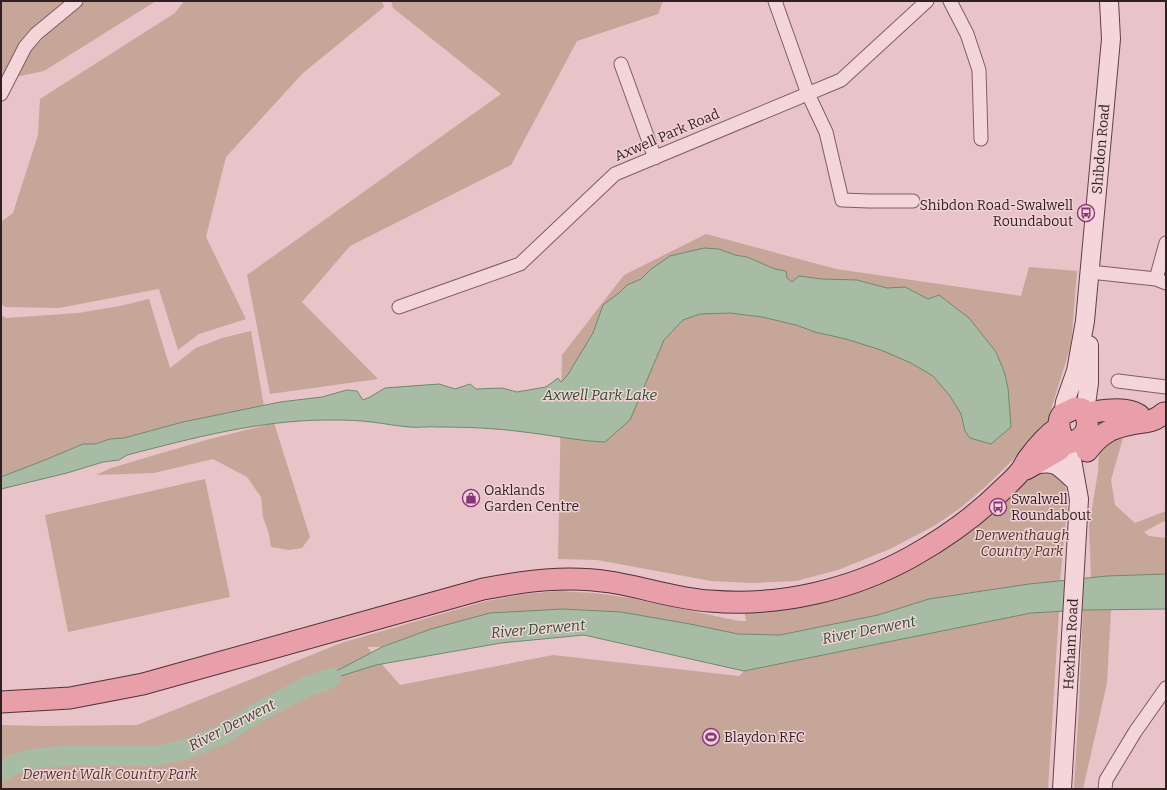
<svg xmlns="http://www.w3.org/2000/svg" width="1167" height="790" font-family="Bitter,serif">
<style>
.green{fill:#c5a699}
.water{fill:#a8bca5;stroke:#6f896d}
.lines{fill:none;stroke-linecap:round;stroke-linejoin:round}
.river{stroke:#a8bca5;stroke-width:20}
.street-casing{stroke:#805c67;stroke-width:15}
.secondary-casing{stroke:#623f4b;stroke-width:20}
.primary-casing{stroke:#4f303b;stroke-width:23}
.street{stroke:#f4d5d9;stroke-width:13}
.secondary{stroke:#f4d5d9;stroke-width:18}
.primary{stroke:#e89fa9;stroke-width:21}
.labels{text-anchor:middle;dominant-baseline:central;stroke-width:3;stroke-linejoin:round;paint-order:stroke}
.street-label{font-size:14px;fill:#321e25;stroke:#f1d2d5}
.poi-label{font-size:14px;fill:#321e25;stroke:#f1d2d5;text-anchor:start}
.park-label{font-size:14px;font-style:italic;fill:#4c3727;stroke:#f1d2d5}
.water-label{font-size:15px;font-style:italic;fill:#2f5033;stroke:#f1d2d5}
</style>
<rect width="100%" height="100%" fill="#e8c3c8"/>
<path class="green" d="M1,1H156L44,71L1,80Z
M184,1H382L384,7L303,73L226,157L206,237L246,319L199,334L178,350L159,289L59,308L5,307L1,304V222L13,213L38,135L40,99L175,13Z
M391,1H663L658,14L577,41L511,165L350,246L302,302L378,379L270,394L247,275L501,94L393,8Z
M706,234L836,269L1021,296L1029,267L1077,271L1071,345L1047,422L1009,464L984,488L959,509L934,526L890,549L838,570L796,581L753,583L711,581L597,560L558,559L562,355L624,275Z
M149,299L170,368L196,348L222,338L251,331L264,406L183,422L124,438L110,439L95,444H83L45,460L1,477V315L6,318L78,313L120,306Z
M274,423L310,537L302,548L289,550L271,547L269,534L263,517L261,497L247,477L213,459L154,473L96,475L111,468L206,440Z
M1119,433L1123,438L1111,480L1115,505L1135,523L1166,511V520L1144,532L1149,536L1166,538V574L1107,576L1091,578L1089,526L1098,472L1099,447Z
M1042,473C1060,473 1065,480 1068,497L1060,581L929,599L878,615L780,635L738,634L690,624L621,612L563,609L431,629L382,647H367L400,685L553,655L739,676L744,671L1031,613L1059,611L1048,789H1V725L45,726L137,725L341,643L486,601L525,594L559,591L595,593L630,598L739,621H746L744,609L806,603L978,522L993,513L1031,476Z
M205,479L230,597L68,632L45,515Z
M1083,610H1111L1107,683L1083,789H1074L1079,706Z"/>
<path class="water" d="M704,248L719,249L735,255L747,257L775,269L786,271L787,278L792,282L799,276L822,279L857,280L887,288L905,287L928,299L939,295L969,318L996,352L1004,371L1008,388L1011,427L991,444L970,438L965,431L961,414L950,396L933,376L911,363L881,350L846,339L815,332L796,325L762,317L730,313L700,314L683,320L664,340L630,420L605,442C578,441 551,435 524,432C495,428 466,427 437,427C428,426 419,428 410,427C394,426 378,422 362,421C351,420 339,420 328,420C260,420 193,438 127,455L119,460L103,462L67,473L1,489V477L45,460L83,444H95L110,439L124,438L183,422L280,402L322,397L347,390L357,391L363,400L370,397L385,388L439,384L455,389L470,384L476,389L502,388L517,392L546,387L558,378L561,382L567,376L593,333L603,305L619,293L627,285L641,279L650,270L670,256Z
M1166,574V609L1083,610L1031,613L744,671L584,635L501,643L376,665L306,687L382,647L431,629L490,613L563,609L621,612L690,624L738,634L780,635L878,615L929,599L1029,584L1107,576Z"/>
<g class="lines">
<path class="river" d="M1,772L15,764L33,759L65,756H153L184,750L221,735L255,714L306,687L331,678"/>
<g class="street-casing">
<path id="street" d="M775,1L808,94L826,132L842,200L869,201H913
M950,1L967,34L979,70L981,139
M621,64L655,158
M1,94L25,47L36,34L76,1
M1090,272L1156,279L1166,283
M1156,279L1166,243
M399,307L520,264L615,174L841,80L927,1
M1118,381L1166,387
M1105,789L1106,780L1135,732L1166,688"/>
</g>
<g class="secondary-casing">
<path id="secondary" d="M1085,411L1089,383V345
M1063,415L1065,402L1076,371L1085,321L1111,39L1109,1
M1034,465C1059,460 1059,468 1076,482
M1062,789L1079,499L1069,443"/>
</g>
<g class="primary-casing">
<path id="primary" d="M1075,408L1082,409C1086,412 1086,415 1087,420C1089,433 1081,440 1069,443C1060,439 1055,421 1063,414C1067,412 1072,410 1075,408Z
M1086,413C1102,411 1125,406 1139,415
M1087,451C1100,434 1110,428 1132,424C1147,421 1152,423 1164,413
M1026,469L1059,450L1066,441
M1,702L70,698L143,684L483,589C525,581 567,575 610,582C643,587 676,599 710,601C779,607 851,590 911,557C945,538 976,516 1003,489C1009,483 1015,478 1019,473C1023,469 1025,463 1028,459C1036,448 1047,435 1059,427"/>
</g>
<use href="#street" class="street"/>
<use href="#secondary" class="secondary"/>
<use href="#primary" class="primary"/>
</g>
<defs>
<g id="bus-ring" transform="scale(0.9)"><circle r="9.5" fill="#f1d2d5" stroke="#88337a" stroke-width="1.5"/><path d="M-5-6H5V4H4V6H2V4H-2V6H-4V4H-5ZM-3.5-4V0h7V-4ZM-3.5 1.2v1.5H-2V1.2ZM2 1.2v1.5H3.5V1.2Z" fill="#88337a"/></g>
<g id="shop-ring" transform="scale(0.9)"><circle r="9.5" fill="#f1d2d5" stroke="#88337a" stroke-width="1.5"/><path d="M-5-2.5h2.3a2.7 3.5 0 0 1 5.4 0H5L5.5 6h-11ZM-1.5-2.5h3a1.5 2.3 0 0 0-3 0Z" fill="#88337a"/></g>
<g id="stadium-ring" transform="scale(0.9)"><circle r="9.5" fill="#f1d2d5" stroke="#88337a" stroke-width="1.5"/><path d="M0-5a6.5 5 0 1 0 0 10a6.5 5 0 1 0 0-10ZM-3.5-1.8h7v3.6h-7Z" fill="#88337a"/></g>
</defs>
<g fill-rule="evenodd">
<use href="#bus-ring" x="1086" y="213"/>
<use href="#shop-ring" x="471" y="498"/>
<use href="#bus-ring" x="998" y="507"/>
<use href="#stadium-ring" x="711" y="737"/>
</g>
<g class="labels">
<g class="street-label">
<text transform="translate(667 135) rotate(-23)">Axwell Park Road</text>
<text transform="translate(1101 149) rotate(-85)">Shibdon Road</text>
<text transform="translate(1071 644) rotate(-87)">Hexham Road</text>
</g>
<g class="poi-label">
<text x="1073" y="205" text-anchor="end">Shibdon Road-Swalwell<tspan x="1073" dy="16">Roundabout</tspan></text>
<text x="484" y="490">Oaklands<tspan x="484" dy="16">Garden Centre</tspan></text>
<text x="1011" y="499">Swalwell<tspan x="1011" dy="16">Roundabout</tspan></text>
<text x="724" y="737">Blaydon RFC</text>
</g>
<g class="park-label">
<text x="1022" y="535">Derwenthaugh<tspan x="1022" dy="16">Country Park</tspan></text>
<text x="110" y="774">Derwent Walk Country Park</text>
</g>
<g class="water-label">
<text x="600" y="395">Axwell Park Lake</text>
<text transform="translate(538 629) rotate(-5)">River Derwent</text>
<text transform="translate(869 630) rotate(-11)">River Derwent</text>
<text transform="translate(232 725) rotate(-27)">River Derwent</text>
</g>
</g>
<rect width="1167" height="790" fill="none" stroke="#321e25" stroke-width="4"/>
</svg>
